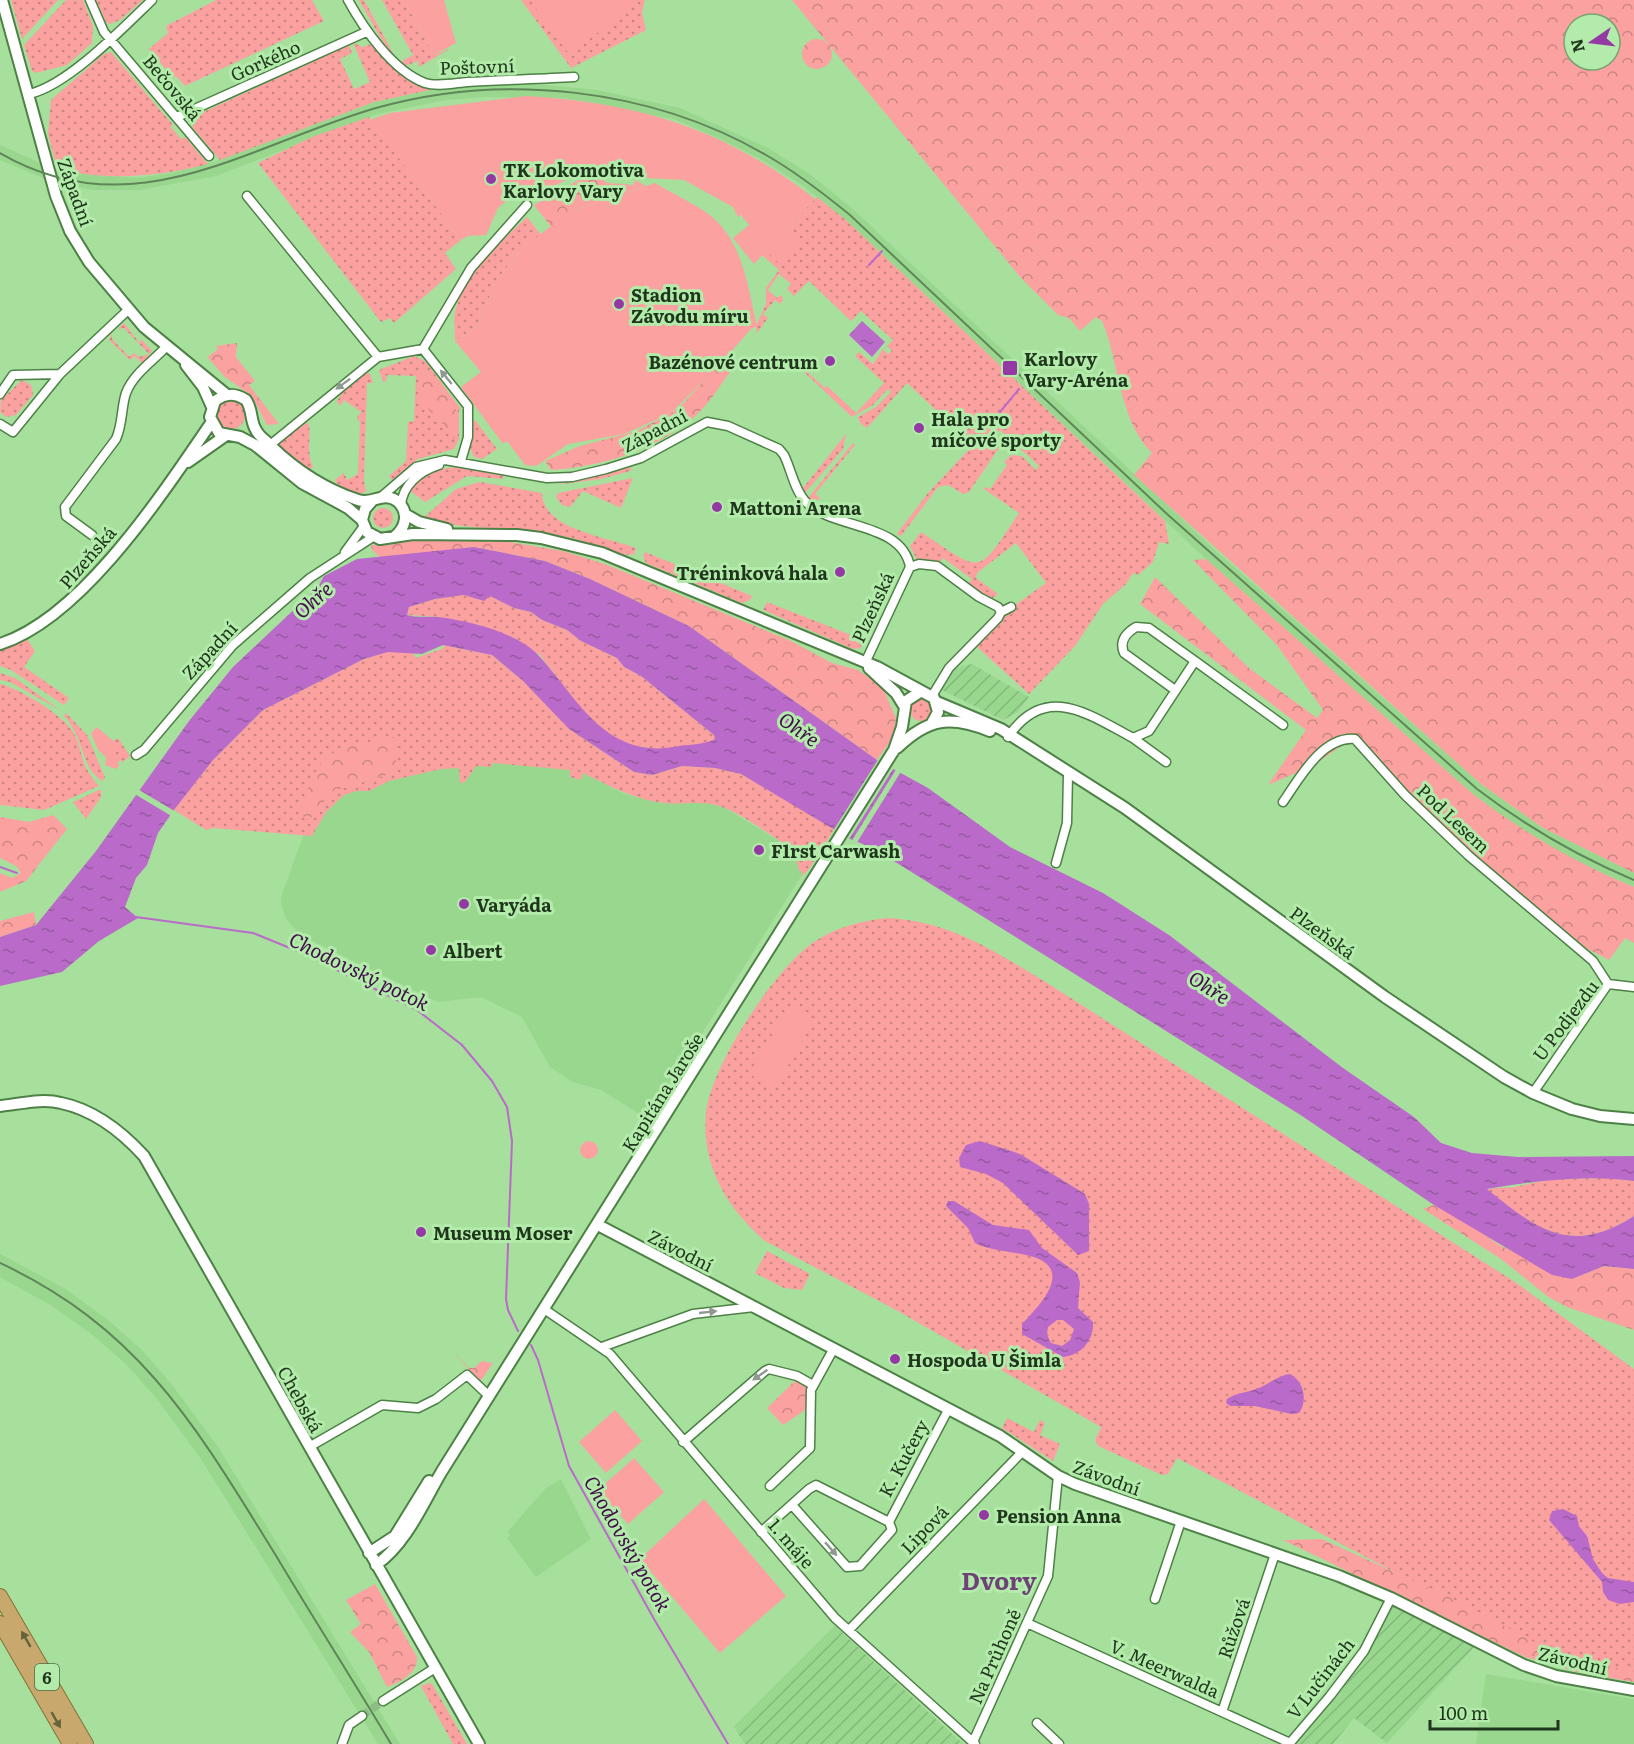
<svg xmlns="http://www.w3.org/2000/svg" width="1634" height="1744" font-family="Literata,serif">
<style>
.built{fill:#99d78f}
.industrial{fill:url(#industrial-furrows)}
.grass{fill:url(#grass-dots)}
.forest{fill:url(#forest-crowns);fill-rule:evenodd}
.garden{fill:#fba2a0}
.water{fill:url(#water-ripples);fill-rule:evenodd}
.pier{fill:#a7df9d}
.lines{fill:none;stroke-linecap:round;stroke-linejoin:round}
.stream{stroke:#ba6bc9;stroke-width:2}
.minor-tunnel{stroke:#8cbd83;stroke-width:8;stroke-dasharray:8 4;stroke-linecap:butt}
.minor-casing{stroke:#4d8145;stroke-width:11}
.tertiary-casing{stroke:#4d8145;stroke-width:14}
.trunk-casing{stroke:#847238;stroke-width:16}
.minor{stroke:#fff;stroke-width:8}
.tertiary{stroke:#fff;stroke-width:10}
.trunk{stroke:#c8a86c;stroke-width:14}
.rail{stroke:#5f8559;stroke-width:2}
.oneway{fill:#8f9a8e}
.oneway2{fill:#63643c}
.poi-dot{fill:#9439a4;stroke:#b3ecaa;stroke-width:2}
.labels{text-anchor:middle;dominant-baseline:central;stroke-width:6;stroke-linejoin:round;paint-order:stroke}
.shield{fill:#b3ecaa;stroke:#4b6d47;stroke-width:1.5}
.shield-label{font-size:16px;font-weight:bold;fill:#1f361c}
.street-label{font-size:18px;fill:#1f361c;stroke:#b3ecaa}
.poi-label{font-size:18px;font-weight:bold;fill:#1f361c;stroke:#b3ecaa;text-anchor:start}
.water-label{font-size:20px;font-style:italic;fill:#410d4a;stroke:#b3ecaa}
.district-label{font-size:24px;font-weight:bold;fill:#6e4177;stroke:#b3ecaa}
</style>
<defs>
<pattern id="industrial-furrows" width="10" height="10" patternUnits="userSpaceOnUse" patternTransform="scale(1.5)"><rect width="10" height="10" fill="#99d78f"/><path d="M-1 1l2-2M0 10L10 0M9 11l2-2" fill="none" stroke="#83b97b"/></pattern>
<pattern id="grass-dots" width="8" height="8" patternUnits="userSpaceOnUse" patternTransform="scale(1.5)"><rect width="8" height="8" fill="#fba2a0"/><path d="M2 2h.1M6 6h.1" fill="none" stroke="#cb8582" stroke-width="1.8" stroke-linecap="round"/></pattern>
<pattern id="forest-crowns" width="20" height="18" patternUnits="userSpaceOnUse" patternTransform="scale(1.5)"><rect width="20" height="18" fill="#fba2a0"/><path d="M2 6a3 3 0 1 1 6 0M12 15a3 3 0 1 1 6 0" fill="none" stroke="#cb8582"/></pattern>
<pattern id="water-ripples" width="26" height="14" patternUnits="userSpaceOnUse" patternTransform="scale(1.5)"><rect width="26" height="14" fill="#ba6bc9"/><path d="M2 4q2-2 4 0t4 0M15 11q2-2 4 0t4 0" fill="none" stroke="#9759a2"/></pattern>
</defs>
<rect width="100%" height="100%" fill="#a7df9d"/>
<path class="built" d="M525,83L597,90L680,108L768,148L811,175L854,210L1214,549L1481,784L1543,828L1634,873V887L1559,853L1508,821L1473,794L1206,559L846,220L803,186L762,160L720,139L676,120L595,103L563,98L486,97L446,100L377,114L216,176L139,190H93L69,185L48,180L0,160V145L52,168L72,173L138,178L171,173L214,162L374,102L444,87Z
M438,762L567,765L625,794L661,803L702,801L722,806L794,850L799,870L803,873L648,1119L601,1090L573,1082L550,1067L522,1017L481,997L438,1002L300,935L286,919L281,904L282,894L309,820L322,801Z
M0,1254L64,1288L108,1320L141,1349L173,1386L218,1447L400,1744H378L201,1459L157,1399L126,1364L94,1336L52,1306L0,1277Z
M561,1479L591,1539L536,1577L507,1538L510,1535L508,1531L546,1488Z
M1486,1674L1634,1699V1744H1476Z"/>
<path class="industrial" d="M972,664L1029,697L1018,712L1003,720L940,689L951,669Z
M1394,1604L1474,1647L1387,1743L1354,1718L1333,1744H1296L1333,1700L1370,1649Z
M835,1626L912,1697L963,1744H745L734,1727Z"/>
<path class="grass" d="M11,0H58L22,39Z
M66,0H83L93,26L92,43L67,65L36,73L32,71L24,45Z
M96,0H143L120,20L110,24L106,22Z
M216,0H312L324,21L185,86L176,76L173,78L149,49L168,33L166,26Z
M359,0H364L398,62L380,37Z
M382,0H404L434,55L451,48L419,67L418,61L405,66L402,61L413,55Z
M521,0H645L642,13L646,30L571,68Z
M353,43L363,47L374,43L392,64L444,87L374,102L220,160L193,128L192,120L197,115L349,45L352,53L340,59L354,89L370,82Z
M111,52L173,125L171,127L181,139L185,137L208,164C157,177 109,181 57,169L48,134L51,100L104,54Z
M369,117L461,240L445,253L456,269L394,323L390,318L381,322L258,163L312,137Z
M817,197L846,220L1165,521L1169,544L1159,542L1153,562L1138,575L1133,573L1126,584L1103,604L1075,646L1029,694L976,646L1015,605L1046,583L1016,543L977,573L976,578L998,594L990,600L968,584L972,579L943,558L937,566L919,564L910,546L921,532C984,574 976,577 1019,513L984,489L985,487L990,489L1007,465L1004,462L1011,455L1022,456L1036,470L1039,466L1000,430L996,434L1003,441V447L999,448L969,492L963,494L948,485L938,487L901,536L897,534L899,531L928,493L973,445L907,383L867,428L860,423L858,417L876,407L891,392L888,389L873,405L852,417L803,371V368L825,388L827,386L856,413L884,383L855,356L859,352L873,364L883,349L888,354L892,351L887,346L893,340L861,311L851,321L809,281L794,296L787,289L791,284L779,274L768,290L777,298L782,295L783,300L780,304L775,300L763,314L768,318L757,333L756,326L766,304V288L779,270L762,255Z
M527,217L541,235L523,247L495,282L478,326L455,341C455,330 453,319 456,308C466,274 501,241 527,217Z
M124,323L139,342L142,340L152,351L142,363L135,356L130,360L109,340L112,333V339L129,357L134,353L139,357L149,354L124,328L118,329Z
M414,356L425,361L461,409L459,410V439L454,449L418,459L393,481L389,476L406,461L408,422L414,421L416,376L387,375L386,381L383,382L379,370Z
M365,372L370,374L373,383H367L364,480L366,492L352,495L339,487L335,480L344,473L347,480L358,474L360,422L357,418L361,412L344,400L340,406L337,401L347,386Z
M22,380L31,385L33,395L16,415L6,417L0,412L1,400Z
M217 415a14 14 0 1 1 28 0a14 14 0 1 1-28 0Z
M475,420L497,449L482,459L474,457L470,448L472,422Z
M305,421L309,425C311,438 306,455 313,466L310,471L277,446L299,423Z
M846,434L843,449L804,494L803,488Z
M853,443L855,445L815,494L820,498L814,502L808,498Z
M464,467L505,475L502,479L467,476L425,502L409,490C423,471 441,467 464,467Z
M632,467L630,471L601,479L556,485Z
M633,478L621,508L583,491L570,507L562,505L556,497L558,493Z
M480,482L542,493C543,530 608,537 636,548L634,554C621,558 587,542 572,538C521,527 471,530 421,520L456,489Z
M373 518a10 10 0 1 1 20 0a10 10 0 1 1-20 0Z
M645,552L752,596L750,600L742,603L646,563L643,556Z
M464,595L490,596L514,608L531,612L542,620L567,630L581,641L617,658L624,667L641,676L714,735L715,739L705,744L663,751L637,746L614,739L583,711L539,654L440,617L407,615L409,607L435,599Z
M767,602L866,641L860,648L853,649L763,610Z
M27,639L35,651L24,667L69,698L64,705L11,670L0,666V650Z
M443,645L492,655L523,681L569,729L634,772L652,775L682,766L715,768L741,774L835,828L809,869L800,878L803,873L799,870L794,850C772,837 742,813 719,806C700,800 684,805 665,803C635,800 610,786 583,773L581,780L570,777V770L492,763V767L476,766L465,782L460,783L459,768L441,769L389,781L369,791H357L344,795L326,812L312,836L213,828L206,830L174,810L213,760L263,710L364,659L387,652H412L416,658L444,648Z
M0,673L15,678L60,710L10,682L0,680Z
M0,684C19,688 63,715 73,732C85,754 78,763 99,786L44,810L0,805Z
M910 710a11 11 0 1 1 22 0a11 11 0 1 1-22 0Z
M66,713L87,735L105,777L103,781C81,771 84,735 64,716Z
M118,738L130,756L123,762L121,760L117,763L113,741Z
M101,789V797L86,819L73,802Z
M888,918C952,922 990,949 1044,981L1518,1284L1634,1369V1675L1543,1650L1177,1458L1168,1474L1162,1475L1098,1446L1095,1440L1101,1427L896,1310L765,1241C727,1208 701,1166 706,1113C711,1066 773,972 811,944C833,928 860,921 888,918Z
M1607,1178L1634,1181V1216C1572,1256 1537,1230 1486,1189L1514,1187L1552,1179Z
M767,1251L810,1274L802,1290L784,1288L755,1273Z
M1007,1418L1034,1432L1040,1420L1045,1423L1040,1435L1060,1444L1053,1461L1002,1428Z
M429,1683L432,1684L467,1744H453L421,1686Z"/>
<path class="forest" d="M792,0H1634V873L1543,828L1481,784L1134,475L1152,453C1118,419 1120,363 1102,321L1096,317L1080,331L1069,318L1058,315L1021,278ZM1574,24H1610V60H1574Z
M802 54a15 15 0 1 1 30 0a15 15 0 1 1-30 0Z
M586,176H599L607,183L634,185L635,180L646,186L570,212L552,228L534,205Z
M237,343L236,357L255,381L249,385L279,424L267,425L252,396L225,377L209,359L208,357L218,349L216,346Z
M733,349L737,363C723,380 710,404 693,418C655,450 601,467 551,470L545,461L580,446L637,431L671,413L683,404Z
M423,365C438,384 473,415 453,440L443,424L418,399Z
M404,539L498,540L563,551L605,564L791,641L832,663L858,670L883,688L896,718L893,737L877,760L689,626L590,579L545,561L474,547L381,558L372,550L371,545H390Z
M1206,559L1473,794C1524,833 1575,862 1634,887V943L1625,938L1609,960L1586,948L1465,847L1403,790L1357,735L1314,765L1268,785L1306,730L1140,604L1155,577L1249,668L1317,718L1323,710L1276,644L1193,560Z
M394,737L397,772L333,791L309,820L300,814C320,746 330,750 394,737Z
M53,815L67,829L26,881L0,892V873L12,878L21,873L16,866L0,858V817L29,822Z
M34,912L36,925L0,937V921Z
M1434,1205L1468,1223L1499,1245L1572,1279L1604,1266L1634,1269V1330L1567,1307L1547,1296L1501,1259L1423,1209Z
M452,1350L469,1368H474L482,1361L493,1363L480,1382Z
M797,1379L807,1388L808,1408L783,1425L767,1408Z
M1322,1539L1447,1596L1542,1646L1634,1673V1682L1581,1673L1525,1657L1283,1540Z
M375,1584L417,1657C418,1673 401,1682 387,1687L369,1652L350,1632L361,1624L346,1600Z"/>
<path class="garden" d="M404,0H444L456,43L434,55Z
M530,0H631L635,5L569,54Z
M525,96C637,102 726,129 815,199L754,264L733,238L749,225L741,215L738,217L733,207L684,180L647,178L616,168L590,169L534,195L525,184L498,208L486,235L468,236L461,240L370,120L390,113Z
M655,183C673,194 694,203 711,216C743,242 748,288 757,326L751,329L716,369L671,413L624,434L568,444L536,466L525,465L507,441L503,444L461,387L481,372L455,341L478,326L495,282L523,247L570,212Z
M791,229L803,241L781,265L768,253Z
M97,727L113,741L119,766L116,769L105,765L106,757L98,750L91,733Z
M798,1007L809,1014V1028L778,1084L773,1087L754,1079L752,1069L778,1025Z
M580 1150a9 9 0 1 1 18 0a9 9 0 1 1-18 0Z
M615,1410L642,1441L606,1473L579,1442Z
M634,1458L664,1492L628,1524L598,1490Z
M704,1499L786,1596L720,1653L640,1559Z"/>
<path class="water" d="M862,321L885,342L872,357L849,335Z
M474,547L545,561L590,579L689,626L877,760L928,788L1010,847L1103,893L1169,935L1343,1068L1414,1117L1441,1143L1472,1153L1518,1157L1634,1156V1181C1584,1174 1536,1181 1487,1189C1537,1230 1572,1256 1634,1216V1269L1604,1266L1572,1279L1552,1275L1434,1205L1299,1114L873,848L850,839L741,774L715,768L682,766L652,775L634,772L569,729L523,681L492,655L443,645L422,654L388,652L364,659L263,710L213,760L174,810L158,833L147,865L136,878L125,907L138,918L99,941L62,972L0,986V937L36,925L96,851L189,721L233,667L318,587L324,576L357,559ZM464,595L484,601L490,596L514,608L531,612L542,620L567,630L581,641L617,658L624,667L641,676L714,735L715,739C703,745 692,744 679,746C622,758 592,723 560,681C549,668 540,654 526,645C501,629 468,621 439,617C428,616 417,618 407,615L409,607L435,599Z
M980,1141L1020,1154L1085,1194L1089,1204V1251L1078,1255L1003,1183L986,1174L960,1167L959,1158L966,1145Z
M948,1201H954L993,1225L1029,1230L1042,1248L1077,1273L1080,1282L1078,1308L1093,1322C1094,1340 1082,1355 1063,1357L1022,1334V1324C1042,1303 1077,1266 1026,1255C1009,1251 991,1251 975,1243L968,1228L946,1206ZM1057,1320H1063L1074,1329L1070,1340L1062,1346L1051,1343L1047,1335L1048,1327Z
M1290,1374C1304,1381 1308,1401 1299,1413L1291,1414L1255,1406H1230L1226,1403L1227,1399C1237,1392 1248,1393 1259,1388C1271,1383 1277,1376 1290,1374Z
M1563,1509L1577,1516L1579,1526L1587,1536L1593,1559L1602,1573L1608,1578L1634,1582V1602L1620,1604L1608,1600L1603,1592L1602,1582L1549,1520L1552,1511Z"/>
<path class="pier" d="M879,758L895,766L848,841L833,831Z
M897,768L902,770L856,844L851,842Z
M136,788L176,812L173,817L133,793Z"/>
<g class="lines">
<path class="stream" d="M869,265L882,251
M1000,412L1019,389
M0,867L17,873
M136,917L253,933L307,955L417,1010L462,1045L492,1081L507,1107L512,1141L506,1299L508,1310L518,1331
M531,1345L538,1360L569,1466L654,1619L728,1744"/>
<path class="minor-tunnel" d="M362,1716L383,1701"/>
<g class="minor-casing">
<path id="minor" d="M90,0L104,32L209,156
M348,0C364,29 393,71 425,83C437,87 455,83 467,82C502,80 538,79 574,77
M29,94C67,86 123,28 152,0
M177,117L366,32
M247,196L378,357
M423,349L468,406V437L461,461
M0,394L13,375L60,374
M0,424L13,432L60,374L128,310
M270,445L378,357L423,349L471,268L527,205
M381,497L416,467L445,460L547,478L572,477L606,469L641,458L707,422L728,426L779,449L784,455C791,469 794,489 805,501C831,530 902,521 910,567
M401,506C402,485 420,471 439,465
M92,535L66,516L65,507L116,439C123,423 121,408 126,393C133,374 153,361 166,347
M345,552L364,526
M910,567L919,564L937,566L979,597L998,607L1001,612L998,618L949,668L932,696
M1001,612L1011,607
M865,663L910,567
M1175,690L1124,653C1119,641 1126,633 1136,627L1149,628L1195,661
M1008,737C1045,682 1088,714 1133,738L1149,731L1195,661L1283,725
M1133,738L1166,762
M136,755L144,750L233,645L310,578L373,537
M1283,802C1299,779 1322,736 1355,739L1405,795L1469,856L1593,961L1608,984
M1056,863L1067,823L1068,774
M1608,984L1634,987
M1533,1093L1608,984
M544,1309L610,1354L835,1618L975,1744
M602,1347L693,1314L754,1307
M683,1442L765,1371L769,1369L797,1376L813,1385
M309,1447L382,1405L418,1408L436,1399L467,1375L489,1396
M770,1486L810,1448L811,1390L834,1348
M889,1522L948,1410
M761,1532L809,1489L816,1485L889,1522L892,1530L860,1566L847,1567L792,1505
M1155,1599L1181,1521
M1027,1623L1290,1743
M849,1630L1023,1451
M383,1701L435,1668
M1222,1712L1275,1554
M1037,1723L1059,1744
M973,1742L1048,1576L1058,1476
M342,1744L349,1725L362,1716
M1289,1744L1330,1696L1364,1651L1391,1598"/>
</g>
<g class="tertiary-casing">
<path id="tertiary" d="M2,0L56,196L70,231L89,262L144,327L227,395
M186,365L203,387L212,407
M188,462L225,436
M372,501L365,509L362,520L367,532L380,539L413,534L517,535L541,538L602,553L877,667L934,698L938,712L932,723
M405,514L419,522L447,529
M362,520L348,508L302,483L255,445L240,437L219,433L210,417L215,401C226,393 235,393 246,400C253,410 250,421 256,430C259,437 267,441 272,447C297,471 325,489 358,500C372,505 383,491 397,501C410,512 406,528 394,537
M0,644C82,618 163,493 211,423
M869,668L896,693L904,706
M937,702L1001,729L1125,808L1385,997L1504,1077L1533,1093L1572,1109L1600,1116L1634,1119
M897,748C928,718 950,715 990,731
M0,1106C20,1104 42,1098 61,1103C95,1110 122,1132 144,1156L479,1744
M598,1225L1000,1436L1058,1476L1075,1484L1339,1576L1391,1598L1524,1665L1556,1676L1634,1690
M369,1553L395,1536L429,1481
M376,1565C407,1543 423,1503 442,1471L894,750L902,727L906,701L920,692"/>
</g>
<g class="trunk-casing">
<path id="trunk" d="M0,1596L86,1744
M0,1623L70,1744"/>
</g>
<use href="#minor" class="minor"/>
<use href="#tertiary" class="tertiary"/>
<use href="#trunk" class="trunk"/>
<path class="rail" d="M0,153C134,231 248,145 376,108C503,72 651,88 766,155C796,172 823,193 850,215L1167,514L1477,789C1527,827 1577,856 1634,880
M0,1263C141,1329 197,1428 275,1554C313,1618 353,1680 391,1744"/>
</g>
<defs><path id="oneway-solid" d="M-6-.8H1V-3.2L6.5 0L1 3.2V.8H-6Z" transform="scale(1.5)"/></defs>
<g class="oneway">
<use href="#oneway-solid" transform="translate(446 377) rotate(-129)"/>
<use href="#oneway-solid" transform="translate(343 384) rotate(143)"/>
<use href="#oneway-solid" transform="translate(708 1312) rotate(-6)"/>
<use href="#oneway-solid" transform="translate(760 1375) rotate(145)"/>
<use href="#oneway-solid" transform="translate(831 1549) rotate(49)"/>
</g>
<g class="oneway2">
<use href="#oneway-solid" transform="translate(26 1639) rotate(-120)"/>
<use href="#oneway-solid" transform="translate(56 1720) rotate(60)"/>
</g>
<g class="poi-dot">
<circle cx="491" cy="179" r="6"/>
<circle cx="619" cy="304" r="6"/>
<circle cx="830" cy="361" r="6"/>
<rect x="1002" y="360" width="16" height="16" rx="3"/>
<circle cx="919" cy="428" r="6"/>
<circle cx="717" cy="507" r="6"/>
<circle cx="840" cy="572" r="6"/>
<circle cx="759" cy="850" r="6"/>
<circle cx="464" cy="904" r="6"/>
<circle cx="431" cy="950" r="6"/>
<circle cx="421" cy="1232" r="6"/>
<circle cx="895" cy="1359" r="6"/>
<circle cx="984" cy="1515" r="6"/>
</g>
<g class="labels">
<rect class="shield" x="35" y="1664" width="24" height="26" rx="4.5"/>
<g class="shield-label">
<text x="47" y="1677">6</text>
</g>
<g class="street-label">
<text transform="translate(265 60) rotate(-24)">Gorkého</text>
<text transform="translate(477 66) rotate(-2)">Poštovní</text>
<text transform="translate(173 87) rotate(50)">Bečovská</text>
<text transform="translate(76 192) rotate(70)">Západní</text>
<text transform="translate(654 430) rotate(-28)">Západní</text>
<text transform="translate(87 557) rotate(-49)">Plzeňská</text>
<text transform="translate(872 607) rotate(-65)">Plzeňská</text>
<text transform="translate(209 650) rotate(-47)">Západní</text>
<text transform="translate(1454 818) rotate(43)">Pod Lesem</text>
<text transform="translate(1323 932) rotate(36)">Plzeňská</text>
<text transform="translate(1565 1020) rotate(-53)">U Podjezdu</text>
<text transform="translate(662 1092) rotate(-58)">Kapitána Jaroše</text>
<text transform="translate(681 1250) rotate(27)">Závodní</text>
<text transform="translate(301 1399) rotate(61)">Chebská</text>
<text transform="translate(903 1458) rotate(-62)">K. Kučery</text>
<text transform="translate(1107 1477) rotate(20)">Závodní</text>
<text transform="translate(924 1529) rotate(-46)">Lipová</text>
<text transform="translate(792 1543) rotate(49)">1. máje</text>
<text transform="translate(1233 1628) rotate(-71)">Růžová</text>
<text transform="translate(994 1656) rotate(-66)">Na Průhoně</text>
<text transform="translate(1573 1660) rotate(13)">Závodní</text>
<text transform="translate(1165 1668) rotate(24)">V. Meerwalda</text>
<text transform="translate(1320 1678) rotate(-52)">V Lučinách</text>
</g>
<g class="poi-label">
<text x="503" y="169">TK Lokomotiva<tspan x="503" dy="21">Karlovy Vary</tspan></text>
<text x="631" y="294">Stadion<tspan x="631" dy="21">Závodu míru</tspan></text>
<text x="1024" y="358">Karlovy<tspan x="1024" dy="21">Vary-Aréna</tspan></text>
<text x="818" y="361" text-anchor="end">Bazénové centrum</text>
<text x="931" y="418">Hala pro<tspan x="931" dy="21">míčové sporty</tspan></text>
<text x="729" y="507">Mattoni Arena</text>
<text x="828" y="572" text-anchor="end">Tréninková hala</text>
<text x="771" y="850">F1rst Carwash</text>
<text x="476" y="904">Varyáda</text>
<text x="443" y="950">Albert</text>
<text x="433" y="1232">Museum Moser</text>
<text x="907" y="1359">Hospoda U Šimla</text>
<text x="996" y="1515">Pension Anna</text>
</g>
<g class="water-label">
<text transform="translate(312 599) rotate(-42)">Ohře</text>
<text transform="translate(800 728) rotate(35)">Ohře</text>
<text transform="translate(360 970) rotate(26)">Chodovský potok</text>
<text transform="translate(1210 986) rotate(32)">Ohře</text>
<text transform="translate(629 1543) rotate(60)">Chodovský potok</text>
</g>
<g class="district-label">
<text x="999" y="1579">Dvory</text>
</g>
</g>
<g transform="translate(1592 42) rotate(256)"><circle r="28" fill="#b3ecaa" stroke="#78a371" stroke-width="1.5"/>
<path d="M0-4.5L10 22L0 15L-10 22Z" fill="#9439a4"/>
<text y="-9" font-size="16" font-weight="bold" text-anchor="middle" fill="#1f361c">N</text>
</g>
<path d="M1430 1720v9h128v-9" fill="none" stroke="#1f361c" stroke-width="3"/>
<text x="1439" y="1720" font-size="18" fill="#1f361c" stroke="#b3ecaa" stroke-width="4.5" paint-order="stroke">100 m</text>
</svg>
